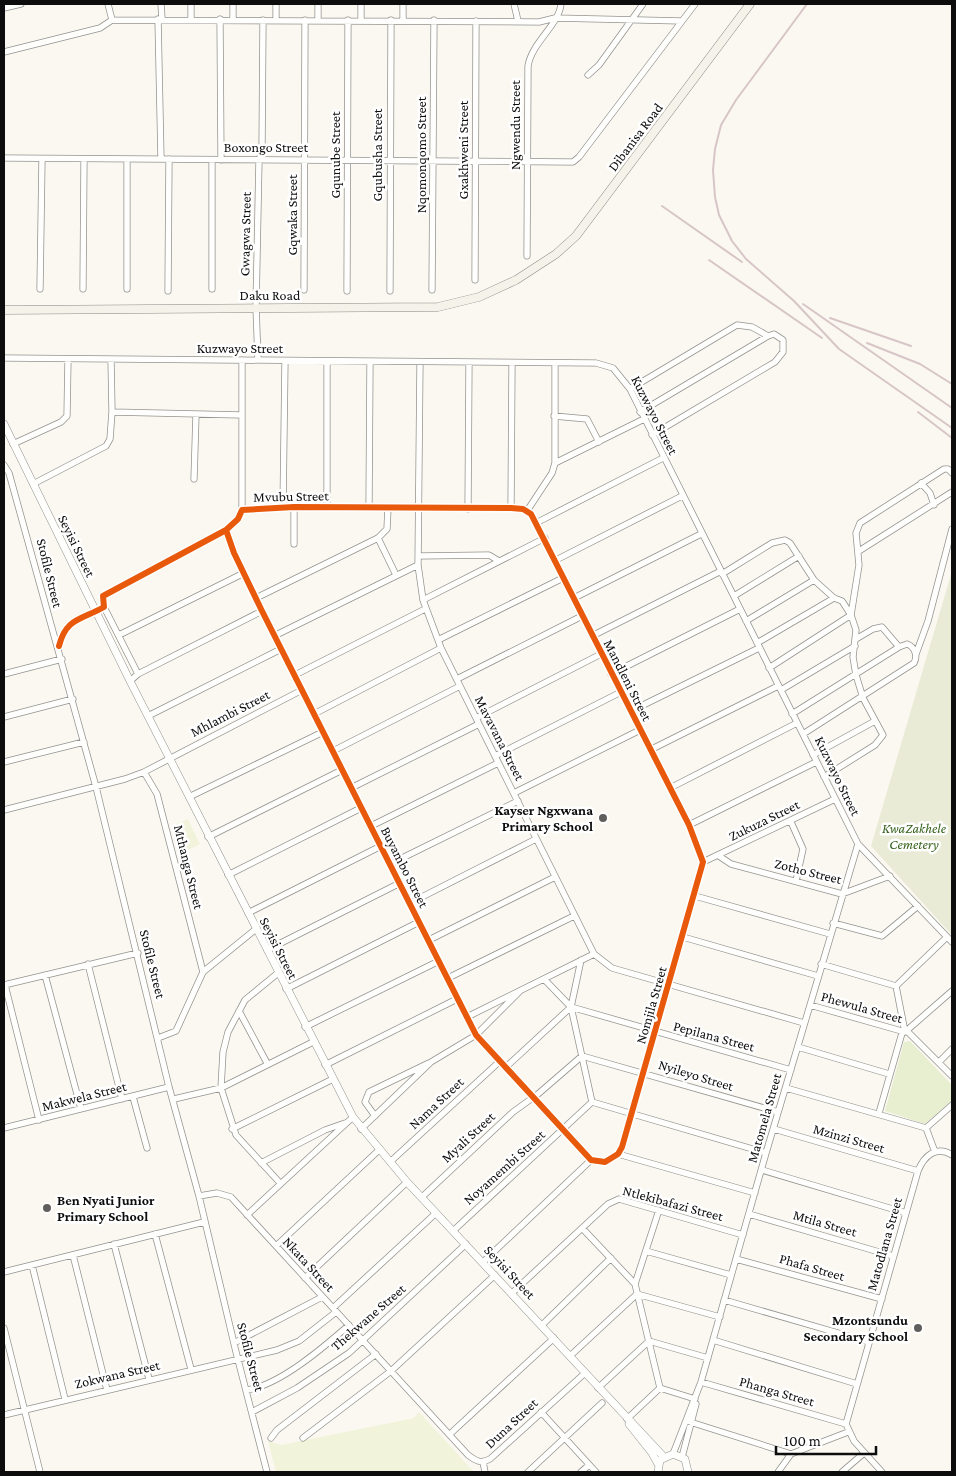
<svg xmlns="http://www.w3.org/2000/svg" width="956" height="1476" font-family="'Crimson Pro',serif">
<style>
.green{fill:#e8efd1}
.cemetery{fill:#e9ebd6}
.pitch{fill:#f1f4db}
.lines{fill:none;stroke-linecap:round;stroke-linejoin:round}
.minor-casing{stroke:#949390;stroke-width:7}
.tertiary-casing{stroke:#949390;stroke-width:8}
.secondary-casing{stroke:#8b8986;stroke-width:9}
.minor{stroke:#fefefd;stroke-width:5.5}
.tertiary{stroke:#fefefd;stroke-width:7}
.secondary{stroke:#f5f2e9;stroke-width:8}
.rail{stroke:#d7c5c7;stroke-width:2}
.cycleway-casing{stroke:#fff;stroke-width:9}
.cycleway{stroke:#e8590c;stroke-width:6}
.poi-dot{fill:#605f5d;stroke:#fff;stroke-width:2}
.labels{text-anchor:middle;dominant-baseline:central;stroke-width:5;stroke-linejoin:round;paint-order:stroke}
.street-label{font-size:14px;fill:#0d0d0d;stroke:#fff}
.poi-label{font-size:14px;font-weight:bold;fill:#0d0d0d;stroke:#fff;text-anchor:end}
.park-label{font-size:14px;font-style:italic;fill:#37641e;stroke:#fff}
</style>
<rect width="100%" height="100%" fill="#fbf8f1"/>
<path class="green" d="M910,1041L952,1085V1100L925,1124L885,1111L904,1042Z"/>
<path class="cemetery" d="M952,571V935L871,846Z"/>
<path class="pitch" d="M188,819L200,844L186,851L174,825Z
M419,1412L474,1472H276L268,1441L281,1445L414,1418Z"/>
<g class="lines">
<g class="minor-casing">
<path id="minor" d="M108,4L112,20
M161,4L162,19
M191,4V19
M514,4L518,21
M4,8L21,4
M158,19L161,159
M220,19L221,160
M233,19V4
M276,19V4
M112,20L539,22L555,18L682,21
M318,20V4
M361,20V4
M403,20V4
M4,52L100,28L112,20
M588,75L599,65L643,4
M4,158L573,162L579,157L695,4
M527,256L528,66C532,42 559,25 561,4
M475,280L476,21
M40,289L42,159
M83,289L84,159
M127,289V159
M212,289V160
M304,290L305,20
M432,290L434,20
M168,291L169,159
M347,291L348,20
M390,291L391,20
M4,358L596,363L613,368L630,389L858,844L952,942
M111,359L112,412L242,415
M242,360V510
M258,360L256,307L259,160L262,151L263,20
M420,362L418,565L423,600L441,648L594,954L612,968L804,1023
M630,389L737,325L752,327L768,336
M640,412L768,336L774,334L783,340V352L775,362L652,435
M554,416L587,419L599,442
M13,444L61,422L67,416L68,359
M555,463V363
M4,465L9,473L96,787L169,1087L199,1196L236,1352L267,1472
M194,479L196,415
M921,483L930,493L934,505
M33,484L106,446L110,439L112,412
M283,507L285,361
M294,507V544
M327,507V361
M369,507L370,362
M511,508L512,363
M468,509L469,362
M527,511L552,473L555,463L644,419
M536,523L663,458
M378,538L387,529L388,508
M859,551L952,492
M418,556L489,555L499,561
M556,560L682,496
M722,574L772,543L785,540L790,543L814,580L834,598L842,601L851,615L856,630L853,657L856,675L863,698L883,735L875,745L824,777
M734,596L799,556
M256,598L378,538L396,575
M574,598L701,534
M423,600L545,538
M104,607L138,674
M746,621L814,580
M119,635L244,573
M276,635L418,565
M592,636L721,571
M856,639L873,629L882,627L899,647
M438,640L563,578
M757,643L834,598
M59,646C66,618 81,620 104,607L103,596L226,530L238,519L242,510L294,507L511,508L523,509L531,514L689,825L703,862L622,1147L618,1154L605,1162L591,1160L476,1035L262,611L234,553L226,530
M916,654L928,621L952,529
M769,668L851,615L859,565L856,533L860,523L944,469H948L952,473
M4,674L62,659
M611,674L740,609
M295,675L425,609
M457,679L582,616
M130,681L138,674L262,611
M781,690L855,646
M631,711L759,648
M314,714L441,648
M792,714L899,647L907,644C915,647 918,656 914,663L803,734
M148,716L281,649
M4,717L73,699
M476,718L601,654
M650,750L778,686
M333,751L460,686
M813,755L875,721
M495,756L621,692
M4,762L84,742
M144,772L157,794L203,972
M351,788L479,724
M670,788L797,723
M514,793L640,730
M189,797L323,732
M4,810L125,779L144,772L302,690
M791,822L803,849L796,881
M689,825L816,762
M371,826L498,763
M208,837L342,770
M719,856L731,864L842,894L890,876
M703,862L835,799
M390,864L518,801
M228,875L361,808
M695,896L830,934
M410,903L536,839
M248,913L381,846
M833,923L882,936L918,906
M683,937L818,976
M429,940L555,877
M267,950L400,883
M581,960L571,1007L592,1102
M88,964L122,1099
M821,964L896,986
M278,973L245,1000L228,1032L223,1052L221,1088L236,1135L280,1183
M45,975L81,1109
M448,978L574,916
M544,979L571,1007
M4,985L138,953
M5,985L39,1120
M896,986L947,937
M896,986L905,1032
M286,989L419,922
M810,1005L905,1032L952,991
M239,1011L267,1063
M467,1017L594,954
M305,1027L439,961
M908,1032L952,1076
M158,1038L176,1031L203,972L256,929
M798,1047L889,1074
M939,1062L952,1049
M325,1065L457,999
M506,1067L571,1007L791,1070
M786,1088L926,1128
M133,1097L147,1148
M174,1099L221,1088L313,1042
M592,1102L766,1153
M879,1113L902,1033
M375,1116L365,1102L369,1092L429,1063
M4,1128L169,1087
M926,1128L952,1105
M926,1128L935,1152
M232,1129L333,1079
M361,1129L431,1062L476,1035L520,991
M774,1129L918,1171
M618,1154L755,1193
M390,1162L499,1062
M261,1163L325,1130L345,1123
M762,1170L906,1213
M199,1196L217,1193L231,1197L468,1455C476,1461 481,1464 490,1459L585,1373
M422,1197L513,1112L538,1094L582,1056L778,1112
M749,1214L893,1256
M247,1215L353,1117
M582,1228L635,1284L660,1388
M453,1231L592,1102
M155,1234L191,1369
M114,1244L149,1379
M276,1246L379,1150
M646,1251L731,1275
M73,1255L107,1390
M736,1259L882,1299
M483,1262L591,1160
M32,1265L65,1399
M4,1272L204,1222
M305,1278L407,1182
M635,1284L659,1210
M512,1293L608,1204L619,1199L743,1235
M724,1300L869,1342
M333,1308L436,1213
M542,1325L611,1258
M4,1328L40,1472
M713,1340L857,1384
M234,1343L322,1297
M570,1356L637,1294L720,1317
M701,1382L846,1424
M598,1388L649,1341L708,1358
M660,1388L695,1399
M247,1390C280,1385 324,1347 349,1325
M252,1412L297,1388L349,1353L466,1244
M541,1412L596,1472
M4,1415L277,1350L299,1341L336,1312
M627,1419L660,1388
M687,1421L791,1454L848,1432
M450,1434L554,1338
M271,1438L277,1430L376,1354
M303,1438L391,1371L495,1275
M673,1454L701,1382L766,1153L858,844
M682,1457L696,1404
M483,1462L485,1472
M528,1472L602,1403
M581,1472L589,1465
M778,1472L791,1454
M842,1472L864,1453
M882,1472L854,1441L846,1424L918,1171C924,1156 936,1145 952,1155"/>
</g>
<g class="tertiary-casing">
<path id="tertiary" d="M4,424L130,681L353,1117L407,1182L664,1457
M629,1424L652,1453L658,1464
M658,1472L660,1460L673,1454L685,1459L688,1472"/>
</g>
<g class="secondary-casing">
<path id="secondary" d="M4,310L438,307L479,297L516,280L556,254L576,236L750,4"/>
</g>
<use href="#minor" class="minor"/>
<use href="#tertiary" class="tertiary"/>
<use href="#secondary" class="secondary"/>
<path class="rail" d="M807,4L736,100L721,125L715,149L713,170L715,197L719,215L732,241L746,259L794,301L839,349L952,428
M662,206L742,262
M709,260L822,338
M803,304L952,408
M830,318L911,346
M867,343L920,364L952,384
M918,412L952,438"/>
<g class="cycleway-casing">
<path id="cycleway" d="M59,646C66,618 81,620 104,607L103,596L226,530L238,519L242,510L294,507L511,508L523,509L531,514L689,825L703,862L622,1147L618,1154L605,1162L591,1160L476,1035L262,611L234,553L226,530"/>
</g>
<use href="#cycleway" class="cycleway"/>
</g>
<g class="poi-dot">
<circle cx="603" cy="818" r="5"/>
<circle cx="47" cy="1208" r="5"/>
<circle cx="918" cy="1328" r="5"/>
</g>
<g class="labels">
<g class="street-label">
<text transform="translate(515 125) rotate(-90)">Ngwendu Street</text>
<text transform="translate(635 137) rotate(-53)">Dibanisa Road</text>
<text x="266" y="147">Boxongo Street</text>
<text transform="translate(463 150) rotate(-90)">Gxakhweni Street</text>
<text transform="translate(335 155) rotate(-90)">Gqunube Street</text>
<text transform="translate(377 155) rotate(-90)">Gqubusha Street</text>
<text transform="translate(421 155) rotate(-90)">Nqomonqomo Street</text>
<text transform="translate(292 215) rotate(-90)">Gqwaka Street</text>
<text transform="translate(245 234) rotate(-89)">Gwagwa Street</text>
<text x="270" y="295">Daku Road</text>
<text x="240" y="348">Kuzwayo Street</text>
<text transform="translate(655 415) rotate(63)">Kuzwayo Street</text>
<text transform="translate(291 496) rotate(-1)">Mvubu Street</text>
<text transform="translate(77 546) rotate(64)">Seyisi Street</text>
<text transform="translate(50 573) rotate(76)">Stofile Street</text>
<text transform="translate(628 680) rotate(63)">Mandleni Street</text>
<text transform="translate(230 713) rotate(-27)">Mhlambi Street</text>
<text transform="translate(500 738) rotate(63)">Mavavana Street</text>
<text transform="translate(838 776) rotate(64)">Kuzwayo Street</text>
<text transform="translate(764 820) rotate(-26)">Zukuza Street</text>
<text transform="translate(189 867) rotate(76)">Mthanga Street</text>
<text transform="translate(405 867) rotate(63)">Buyambo Street</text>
<text transform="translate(808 871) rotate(14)">Zotho Street</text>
<text transform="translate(279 948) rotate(63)">Seyisi Street</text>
<text transform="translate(153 964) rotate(76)">Stofile Street</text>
<text transform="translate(651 1005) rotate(-74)">Nomjila Street</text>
<text transform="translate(862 1007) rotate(16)">Phewula Street</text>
<text transform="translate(714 1036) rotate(15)">Pepilana Street</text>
<text transform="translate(696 1075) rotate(17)">Nyileyo Street</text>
<text transform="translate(84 1096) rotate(-14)">Makwela Street</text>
<text transform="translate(436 1103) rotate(-43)">Nama Street</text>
<text transform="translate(764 1118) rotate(-74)">Matomela Street</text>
<text transform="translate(468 1137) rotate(-43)">Myali Street</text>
<text transform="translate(849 1138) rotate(16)">Mzinzi Street</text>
<text transform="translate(504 1167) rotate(-42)">Noyamembi Street</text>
<text transform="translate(673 1203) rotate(15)">Ntlekibafazi Street</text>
<text transform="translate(825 1223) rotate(16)">Mtila Street</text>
<text transform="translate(884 1244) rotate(-74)">Matodlana Street</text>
<text transform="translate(309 1264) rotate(47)">Nkata Street</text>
<text transform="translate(812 1267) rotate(16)">Phafa Street</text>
<text transform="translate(510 1272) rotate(47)">Seyisi Street</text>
<text transform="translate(368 1317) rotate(-41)">Thekwane Street</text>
<text transform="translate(251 1357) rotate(75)">Stofile Street</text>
<text transform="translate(117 1374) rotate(-13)">Zokwana Street</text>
<text transform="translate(777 1391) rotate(16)">Phanga Street</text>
<text transform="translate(511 1423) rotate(-43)">Duna Street</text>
</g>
<g class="poi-label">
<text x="593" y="810">Kayser Ngxwana<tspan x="593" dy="16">Primary School</tspan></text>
<text x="57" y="1200" text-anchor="start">Ben Nyati Junior<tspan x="57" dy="16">Primary School</tspan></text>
<text x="908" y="1320">Mzontsundu<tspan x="908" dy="16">Secondary School</tspan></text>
</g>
<g class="park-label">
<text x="914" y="828">KwaZakhele<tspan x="914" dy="16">Cemetery</tspan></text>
</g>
</g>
<rect width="956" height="1476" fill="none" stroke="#0d0d0d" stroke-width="10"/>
<path d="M776 1446v8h100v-8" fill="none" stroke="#0d0d0d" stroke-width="2.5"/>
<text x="784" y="1446" font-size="15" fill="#0d0d0d" stroke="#ffffff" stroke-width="4" paint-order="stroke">100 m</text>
</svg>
